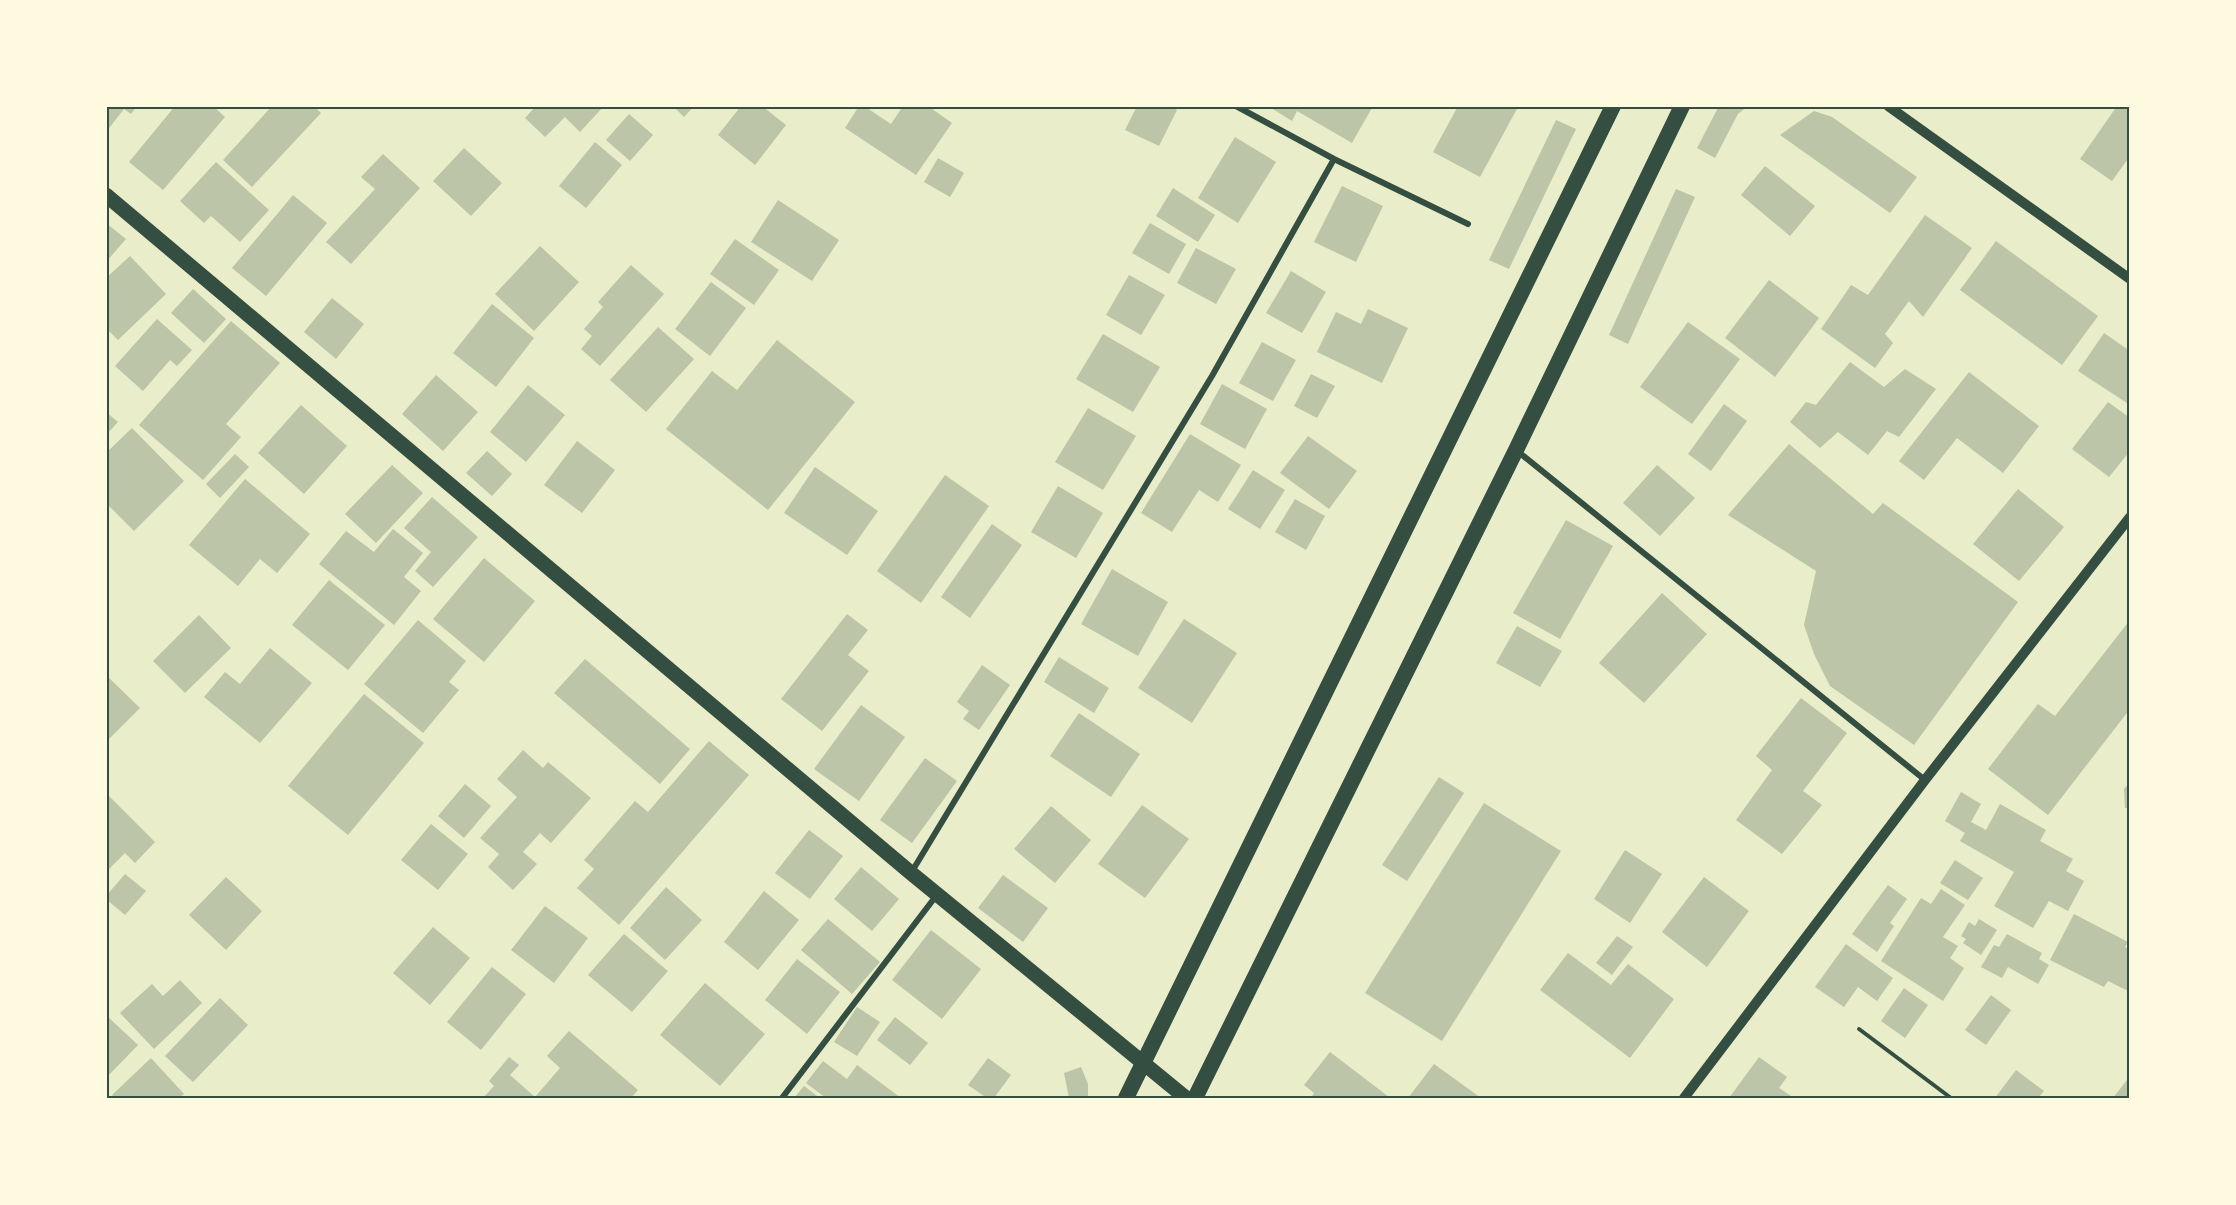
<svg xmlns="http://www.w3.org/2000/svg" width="2236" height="1205" font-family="'Archivo Narrow',sans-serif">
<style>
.building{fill:#bcc5a7}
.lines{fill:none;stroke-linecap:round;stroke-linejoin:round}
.path{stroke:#344e41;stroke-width:4}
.minor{stroke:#344e41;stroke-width:6}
.tertiary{stroke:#344e41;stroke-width:10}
.primary{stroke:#344e41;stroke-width:15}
.trunk{stroke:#344e41;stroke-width:16}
.neatline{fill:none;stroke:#344e41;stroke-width:2}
</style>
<rect width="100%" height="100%" fill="#e9edc9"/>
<path class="building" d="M106,106H137L131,114L124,109L106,132Z
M175,106H213L225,117L163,190L129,162Z
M272,106H314L321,113L252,187L223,160Z
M536,106H604L580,132L565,117L545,137L525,118Z
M673,106H694L684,117Z
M741,106H762L786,125L755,165L718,135Z
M859,106H864L891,124L903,106H928L952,123L916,175L845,128Z
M1137,106H1170L1177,110L1159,146L1125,130Z
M1268,106H1373L1352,143L1297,111L1292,121Z
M1458,106L1518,107L1480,177L1433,152Z
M1719,106H1748L1738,114L1715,158L1697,148Z
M2117,106L2130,108V156L2112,181L2080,159Z
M1814,111L1832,117L1917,177L1890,213L1780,135Z
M629,114L653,135L630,161L606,140Z
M1556,120L1576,129L1509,269L1489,260Z
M1235,137L1276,162L1238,223L1198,198Z
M595,142L622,165L586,208L559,186Z
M464,148L502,183L471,216L433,181Z
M383,154L420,188L351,264L326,242L375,189L361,177Z
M938,158L964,173L950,197L924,182Z
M216,162L269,210L240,242L211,216L204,223L180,201Z
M1765,166L1815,206L1790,236L1741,195Z
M1342,186L1383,206L1356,262L1314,242Z
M1173,188L1215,215L1198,242L1156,216Z
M1676,189L1695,197L1628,344L1609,335Z
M293,195L327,223L266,296L232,268Z
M778,200L839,240L812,281L751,242Z
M1925,215L1972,248L1923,317L1909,301L1885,334L1893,343L1875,368L1821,329L1851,285L1868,295Z
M106,223L126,239L106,262Z
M1150,223L1186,244L1169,274L1132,253Z
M735,239L779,270L754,305L710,274Z
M1996,241L2098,316L2062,365L1960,290Z
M540,246L579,282L534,331L495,294Z
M1196,248L1236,269L1216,304L1177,283Z
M130,256L166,294L118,340L106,328V278Z
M631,265L664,294L600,366L581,349L592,336L584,329L603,307L598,302Z
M1291,271L1326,292L1302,333L1266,313Z
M1129,275L1165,295L1141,335L1106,315Z
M1769,280L1819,318L1775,377L1725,338Z
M711,282L746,308L710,356L675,329Z
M193,289L226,319L204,343L171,313Z
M332,298L364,324L336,359L304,332Z
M492,304L534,338L496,387L453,353Z
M1368,309L1408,328L1382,383L1317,352L1336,312L1361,324Z
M157,319L192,350L177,366L170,360L143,391L115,366Z
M231,321L280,363L226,424L241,437L203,480L139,425Z
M1688,322L1740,359L1692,424L1640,387Z
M658,327L694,359L646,412L610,380Z
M2104,333L2130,351V405L2078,371Z
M1103,334L1160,367L1133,412L1076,379Z
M777,340L855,402L768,510L666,429L712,371L737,390Z
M1262,342L1296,360L1273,401L1239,383Z
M1850,362L1884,387L1905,369L1936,389L1899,437L1887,431L1868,455L1838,432L1820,448L1790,422L1806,402L1816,405Z
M1969,372L2039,426L2003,473L1957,438L1924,480L1899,461Z
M1311,374L1335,386L1317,418L1294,406Z
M436,375L478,412L443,451L402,414Z
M1222,384L1267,409L1245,449L1200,424Z
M528,385L565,415L526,462L490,432Z
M2108,402L2130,418V451L2109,477L2072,449Z
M1724,404L1747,421L1711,471L1688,454Z
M301,405L347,446L304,494L258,453Z
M1088,408L1136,436L1103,490L1055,462Z
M106,412L118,422L106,435Z
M132,428L184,481L134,531L106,503V453Z
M1190,434L1241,465L1218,502L1199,490L1172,532L1141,513Z
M1308,436L1357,471L1329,509L1280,473Z
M577,441L615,470L582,513L544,485Z
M1789,444L1873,514L1883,503L2018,602L1914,745L1830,686L1814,654L1804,625L1816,571L1728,515Z
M487,451L512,474L492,496L466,473Z
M235,454L249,467L220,498L206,484Z
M392,465L423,493L376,543L345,514Z
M1657,465L1695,498L1660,536L1623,503Z
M815,467L878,511L847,555L784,513Z
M1253,470L1285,490L1260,529L1228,509Z
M945,475L989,506L921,603L877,571Z
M245,479L310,534L277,573L260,559L238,586L189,545Z
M1058,486L1103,513L1076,558L1031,532Z
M2018,489L2064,527L2019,581L1973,544Z
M432,497L478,537L433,587L415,571L431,552L404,528Z
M1295,499L1325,516L1306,550L1275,532Z
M1566,520L1613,546L1560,639L1513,613Z
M992,524L1022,545L970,618L941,597Z
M393,529L423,553L404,577L421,591L394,625L319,564L346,531L374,552Z
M484,558L535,601L484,662L433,619Z
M1112,569L1168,602L1138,656L1081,624Z
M329,580L385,625L348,670L292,625Z
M1662,593L1707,634L1644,703L1599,663Z
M847,614L868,630L848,655L869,671L822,731L781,699Z
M199,615L231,648L185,693L153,661Z
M1184,619L1237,653L1192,723L1138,688Z
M418,620L466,661L449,682L459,690L423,733L364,684Z
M2130,620V709L2048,815L1988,769L2038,704L2055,716Z
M1517,626L1562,651L1540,687L1496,663Z
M270,648L312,683L260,743L204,697L225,672L240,684Z
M1059,657L1109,688L1094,713L1044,682Z
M585,659L690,749L660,784L554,693Z
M982,665L1010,685L979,730L963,719L969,711L957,702Z
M106,675L140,708L106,742Z
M364,694L424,743L348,835L288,786Z
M1801,698L1847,733L1803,791L1822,805L1782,854L1736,820L1772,770L1756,756Z
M861,705L905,737L859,801L814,769Z
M1079,713L1140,754L1111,797L1050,756Z
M709,741L749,775L619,925L577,888L594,869L584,860L635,801L648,812Z
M523,750L543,768L548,762L591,798L551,843L540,833L523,852L537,864L513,890L488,867L499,854L480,838L517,797L497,779Z
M925,758L957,781L912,843L880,820Z
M1439,777L1464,793L1407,881L1382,865Z
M2130,782V808H2125L2124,789Z
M465,784L491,806L464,838L438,816Z
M1961,792L1981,804L1971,822L1986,830L2000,804L2046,830L2040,841L2073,859L2066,871L2084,881L2068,911L2049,901L2033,928L1994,906L2014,872L1960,841L1965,833L1945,821Z
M106,793L155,842L135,863L125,853L106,872Z
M1484,803L1561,851L1442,1041L1365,993Z
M1142,805L1189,839L1145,898L1098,864Z
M1051,806L1091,840L1055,883L1014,849Z
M431,824L468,854L438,890L401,860Z
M809,830L843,856L810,899L775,873Z
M1625,850L1662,874L1630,923L1594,899Z
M1955,860L1983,878L1968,900L1940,883Z
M861,867L899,899L872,931L834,899Z
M125,874L146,891L125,915L106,899V896Z
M1003,875L1048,908L1023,942L978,908Z
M226,877L262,911L226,950L189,915Z
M1704,877L1749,911L1707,967L1662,932Z
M1888,885L1907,899L1890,923L1894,926L1877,952L1852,934Z
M666,887L702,920L665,960L630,928Z
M1941,889L1965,905L1943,937L1958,946L1950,958L1964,968L1943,1001L1881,961L1921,898L1931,904Z
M764,891L799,920L758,970L724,942Z
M545,906L588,938L554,983L511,950Z
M2074,914L2128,942L2125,947L2130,950V992L2108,981L2104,987L2050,960Z
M828,919L880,962L852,994L801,950Z
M1979,919L1997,930L1981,955L1963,943L1966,939L1961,936L1969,922L1975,926Z
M433,927L470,958L430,1005L393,973Z
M931,930L981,969L942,1019L892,980Z
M624,934L668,971L632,1012L588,975Z
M2007,934L2042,953L2039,959L2049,965L2038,984L2008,967L2002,978L1981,967L1994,945L1999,947Z
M1617,936L1633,947L1612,975L1596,963Z
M1846,944L1893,978L1877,1001L1858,987L1844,1007L1815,987Z
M1568,953L1611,985L1628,964L1674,999L1630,1058L1540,990Z
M797,959L840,992L807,1034L765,1000Z
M492,967L526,994L481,1050L447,1022Z
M180,980L202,1003L154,1049L120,1013L152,984L163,996Z
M705,983L765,1034L720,1086L660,1035Z
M1904,988L1928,1005L1905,1038L1881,1021Z
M1991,995L2011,1010L1986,1045L1965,1030Z
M220,998L248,1025L193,1082L165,1056Z
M857,1007L880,1022L857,1056L834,1042Z
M106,1015L138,1045L106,1078Z
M895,1017L928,1043L910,1065L877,1040Z
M569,1031L638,1090L631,1098H483L494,1086L489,1081L509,1057L519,1065L510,1075L535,1097L560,1068L547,1056Z
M1330,1052L1389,1097L1388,1098H1311L1314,1093L1304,1085Z
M1759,1057L1787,1077L1779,1088L1794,1098H1729Z
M151,1058L184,1094L179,1098H115L112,1095Z
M988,1058L1011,1075L994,1098H987L968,1085Z
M823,1061L847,1079L857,1065L901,1098H826L806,1083Z
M1434,1064L1481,1098H1408Z
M1081,1067L1088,1084V1098H1069L1064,1073Z
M2016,1070L2044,1091L2038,1098H1995Z
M2130,1076V1098H2113Z
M804,1086L820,1098H794Z"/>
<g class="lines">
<path class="path" d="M1859,1029L1951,1098"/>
<path class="minor" d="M1236,106L1334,159L1468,224
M1516,450L1925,780
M911,873L1212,376L1334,159
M782,1098L936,896"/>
<path class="tertiary" d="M1888,106L2130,279
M1684,1098L1925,780L2130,517"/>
<path class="primary" d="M106,195L911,873L1186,1098"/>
<path class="trunk" d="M1126,1098L1613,106
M1195,1098L1516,450L1682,106"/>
</g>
<rect width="2236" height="1205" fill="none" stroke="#fefae0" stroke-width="216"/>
<rect x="108" y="108" width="2020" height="989" class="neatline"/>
</svg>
